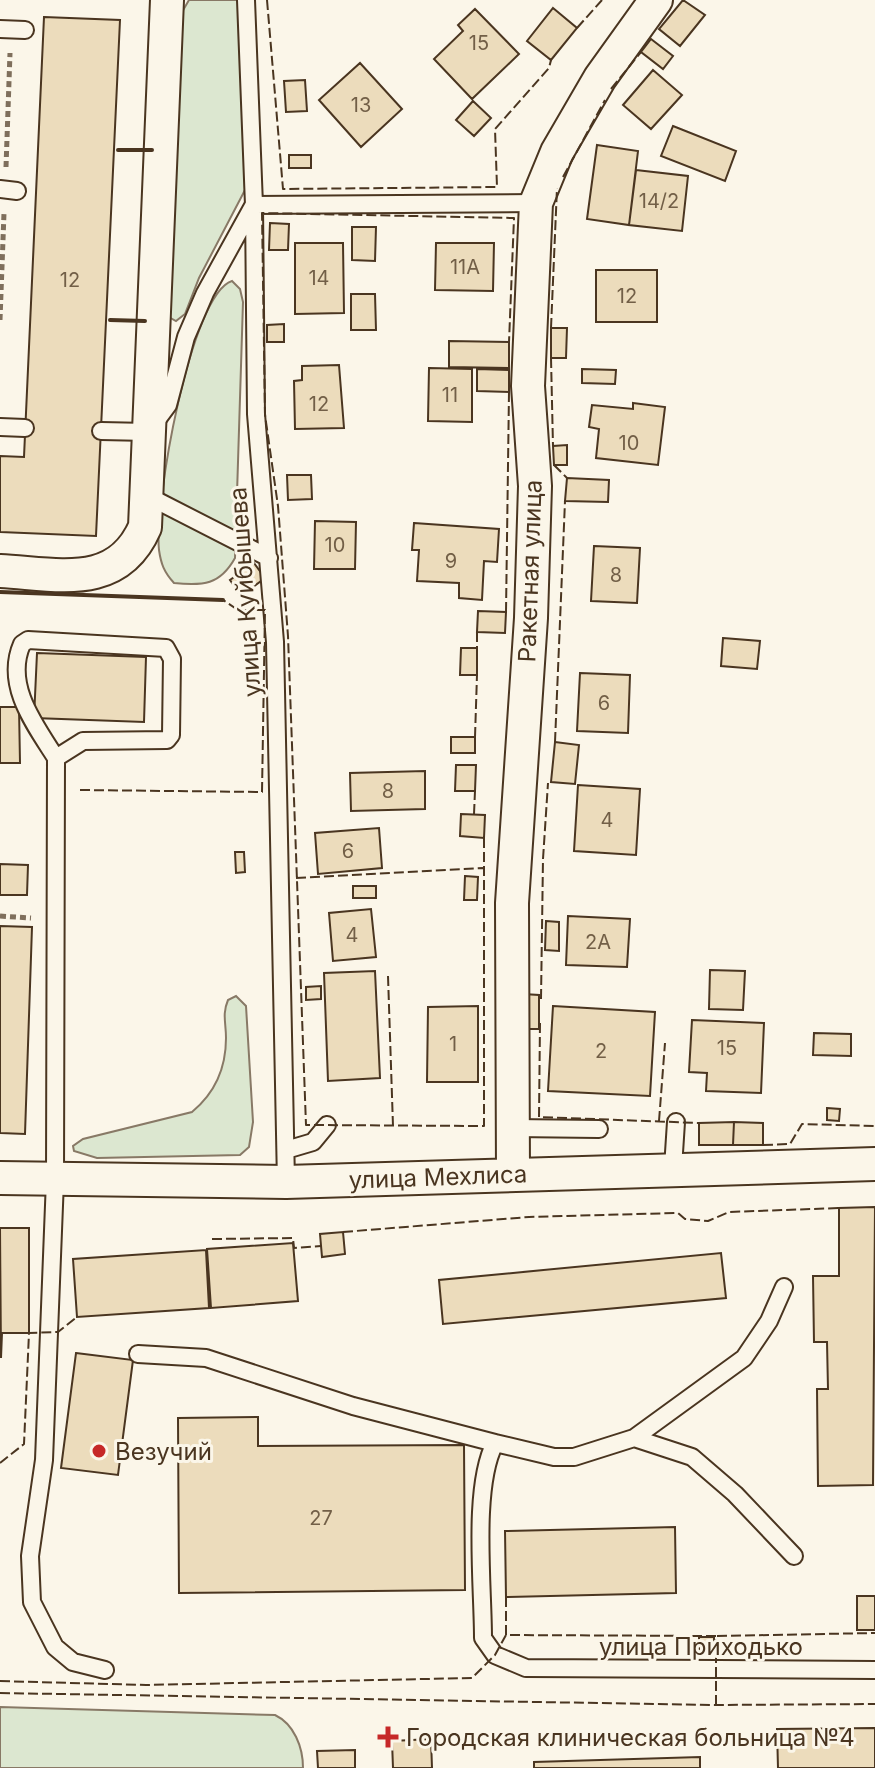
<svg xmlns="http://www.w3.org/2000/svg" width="875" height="1768" font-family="Inter,sans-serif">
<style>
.green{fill:#dce7d0;stroke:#887966;stroke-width:2}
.building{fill:#ecdcbc;stroke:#4a3520;stroke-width:2}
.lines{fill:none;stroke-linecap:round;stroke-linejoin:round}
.service-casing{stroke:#4a3520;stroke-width:20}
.minor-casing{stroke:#4a3520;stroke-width:36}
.path{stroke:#7f6f5c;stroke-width:5;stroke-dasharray:6 4;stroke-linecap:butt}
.service{stroke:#fbf6e9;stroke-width:16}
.minor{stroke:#fbf6e9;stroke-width:32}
.fence{stroke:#4a3520;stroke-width:2;stroke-dasharray:10 4;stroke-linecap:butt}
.wall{stroke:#4a3520;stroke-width:4}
.poi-dot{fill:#c62828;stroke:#fbf6e9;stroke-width:3}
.labels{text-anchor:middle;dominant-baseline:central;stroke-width:6;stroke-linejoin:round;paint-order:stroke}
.number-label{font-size:20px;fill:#725f47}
.street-label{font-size:24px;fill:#4a3520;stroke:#fbf6e9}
.poi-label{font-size:24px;fill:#4a3520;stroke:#fbf6e9;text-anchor:start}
</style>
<rect width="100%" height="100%" fill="#fbf6e9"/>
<path class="green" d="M189,0H239L245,190L199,278L185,314L176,321L167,316L182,12Z
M232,281L240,289L243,302L235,558C220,585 203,586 174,583C164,572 161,564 159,550C154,506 190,294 232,281Z
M236,996L246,1006L253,1122L249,1147L240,1155L97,1158L74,1151L73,1146L83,1139L192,1112C215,1093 226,1068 226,1038C226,1023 222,1014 228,1000Z
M0,1707L275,1715C294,1724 303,1747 303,1768H0Z"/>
<path class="building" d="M683,0L705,15L680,46L659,29Z
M553,8L577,28L551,60L527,41Z
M475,9L519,54L472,99L434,59L463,31L458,25Z
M44,17L120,20L96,536L0,532V456L24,457Z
M651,39L673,56L663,69L641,52Z
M360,63L402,109L361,147L319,100Z
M653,70L682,95L651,129L623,105Z
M305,80L307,111L286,112L284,81Z
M473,101L491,118L474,136L456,120Z
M673,126L736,151L725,181L661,156Z
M597,145L638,151L629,225L587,219Z
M289,155H311V168H289Z
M636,170L688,176L682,231L629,225Z
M270,223L289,224L288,250H269Z
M352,227H376L375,261L352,260Z
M295,243H343L344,313L295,314Z
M436,243H494L493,291L435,290Z
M596,270H657V322H596Z
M351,294H375L376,330H351Z
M284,324V342H267V325Z
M551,328H567L566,358H551Z
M449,341L509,342V368L449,367Z
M339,365L344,428L295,429L294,381L302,380V366Z
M429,368L472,369V422L428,421Z
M477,369L509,370V392L477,391Z
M582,369L616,370L615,384L582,383Z
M633,403L665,407L658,465L596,458L599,429L589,427L592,405L633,409Z
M567,445V465H554L553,446Z
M287,475H311L312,499L288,500Z
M567,478L609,480L608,502L565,501Z
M315,521L356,522L355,569H314Z
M414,523L499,529L497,562L484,561L482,600L459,598V583L417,581L419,550H412Z
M594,546L640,548L637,603L591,601Z
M254,563L265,578L241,596L230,580Z
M478,611L506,612L505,633L477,632Z
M723,638L760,641L757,669L721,666Z
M461,648H477V675H460Z
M37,653L146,657L144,722L34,718Z
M580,673L630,675L628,733L577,731Z
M0,707H19L20,763H0Z
M451,737H475V753H451Z
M555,742L579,745L575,784L551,782Z
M456,765H476L475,791H455Z
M425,771V809L351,811L350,773Z
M578,785L640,789L636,855L574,851Z
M461,814L485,815L484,838L460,836Z
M379,828L382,868L318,874L315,833Z
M235,852H244L245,872L236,873Z
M0,864L28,865L27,895H0Z
M465,876L478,877L477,900H464Z
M353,886H376V898H353Z
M371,909L376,957L333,961L329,913Z
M568,916L630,919L627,967L566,965Z
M546,921L559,922V951L545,950Z
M0,926L32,927L25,1134L0,1133Z
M710,970L745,971L743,1010L709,1009Z
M375,971L380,1078L328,1081L324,973Z
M321,986V999L306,1000V987Z
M523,994L539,995V1029H522Z
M478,1006V1082H427L428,1007Z
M553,1006L655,1012L650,1096L548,1091Z
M692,1020L764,1023L761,1093L706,1091L707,1073L689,1072Z
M814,1033L851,1034V1056L813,1055Z
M827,1108L840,1109L839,1121L827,1120Z
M734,1122L763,1123V1145H733Z
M734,1122L733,1145H699V1123Z
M875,1207L873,1485L818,1486L817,1389H828L827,1342H814L813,1276H839V1208Z
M0,1228H29V1333H2L1,1358Z
M343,1232L345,1254L322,1257L320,1234Z
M293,1243L298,1301L211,1308L207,1249Z
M206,1250L209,1308L77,1317L73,1259Z
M721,1253L726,1298L443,1324L439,1280Z
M76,1353L133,1360L118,1475L61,1468Z
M258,1417V1446L464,1445L465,1590L179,1593L178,1418Z
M675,1527L676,1593L506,1597L505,1531Z
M857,1596H875V1630H857Z
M699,1637H714V1651H699Z
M875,1728V1768H778L777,1729Z
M431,1739L432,1768H393L392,1741Z
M355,1750V1768H318L317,1751Z
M700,1757V1768H534V1762Z"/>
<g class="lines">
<g class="service-casing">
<path id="service" d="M246,0L254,205L256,414L275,642L286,1182
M0,29L25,30
M0,189L17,191
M254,205L536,203
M0,427L25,428
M101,431L148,432L168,405L186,337L205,293L253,206
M146,495L269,558
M56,758C35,725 4,685 22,644L28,640L166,648L172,659L171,735L167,740L83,741L56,758L55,1180L44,1460L30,1556L32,1602L55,1647L73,1662L105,1670
M513,1128L599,1129
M286,1150L313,1142L327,1125
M673,1168L676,1122
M784,1287L769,1321L744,1358L634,1438L574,1457H554L495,1443C472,1487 483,1585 483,1638L495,1655L526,1668L875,1670
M138,1354L206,1358L353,1406L495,1443
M634,1438L692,1457L735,1494L794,1556"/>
</g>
<g class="minor-casing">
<path id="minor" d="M0,571C58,574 117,591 145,527L167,0
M513,1175L512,903L531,618L535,486L528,386L536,203L557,152L600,78L656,0
M0,1178L286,1182L875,1164"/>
</g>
<path class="path" d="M6,167L10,53
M0,320L4,213
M0,916L31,918"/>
<use href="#service" class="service"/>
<use href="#minor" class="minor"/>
<path class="fence" d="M267,0L283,189L497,187L495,129L549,68L551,60
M577,28L602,0
M611,89L641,52
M563,177L605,100
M551,328L557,188
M551,358L553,446
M554,465L567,478
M506,612L509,392
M477,632V648
M475,737L477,675
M555,742L565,501
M80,790L262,792L265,610H238L223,600
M474,814L475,791
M484,838V1126L306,1125L288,636L278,506L265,415L262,213L514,218L509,342
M296,878L483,868
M388,976L393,1126
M541,999L543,859L548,783
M540,1023L539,1117L699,1123
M659,1121L665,1043
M763,1145L790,1144L802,1124L875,1126
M343,1232L529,1217L678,1213L685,1219L708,1221L729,1212L839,1208
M212,1239L293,1238L294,1248L321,1246
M0,1463L24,1444L29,1333L58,1332L77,1317
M506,1597V1635L716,1636
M0,1681L146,1685L472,1678L495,1655L506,1635
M0,1693L716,1705L875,1704
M716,1705V1636L875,1633"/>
<path class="wall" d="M118,150H152
M110,320L145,321
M0,592L223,600"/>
</g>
<g class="poi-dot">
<circle cx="99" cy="1451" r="8"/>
<path d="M384 1725h8v8h8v8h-8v8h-8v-8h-8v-8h8z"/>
</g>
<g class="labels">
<g class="number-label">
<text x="479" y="43">15</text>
<text x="361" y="105">13</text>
<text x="659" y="201">14/2</text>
<text x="465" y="267">11А</text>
<text x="319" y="278">14</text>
<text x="70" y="280">12</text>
<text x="627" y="296">12</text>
<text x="450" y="395">11</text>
<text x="319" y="404">12</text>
<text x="629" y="443">10</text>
<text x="335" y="545">10</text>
<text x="451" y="561">9</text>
<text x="616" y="575">8</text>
<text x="604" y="703">6</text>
<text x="388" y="791">8</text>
<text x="607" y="820">4</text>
<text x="348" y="851">6</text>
<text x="352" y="935">4</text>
<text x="598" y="942">2А</text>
<text x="453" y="1044">1</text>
<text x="727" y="1048">15</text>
<text x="601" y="1051">2</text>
<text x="321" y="1518">27</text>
</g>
<g class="street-label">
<text transform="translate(530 571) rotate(-88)">Ракетная улица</text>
<text transform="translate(245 592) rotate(-94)">улица Куйбышева</text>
<text transform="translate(438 1177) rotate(-2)">улица Мехлиса</text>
<text x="701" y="1646">улица Приходько</text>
</g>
<g class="poi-label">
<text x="115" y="1451">Везучий</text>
<text x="406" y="1737">Городская клиническая больница №4</text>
</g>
</g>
</svg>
